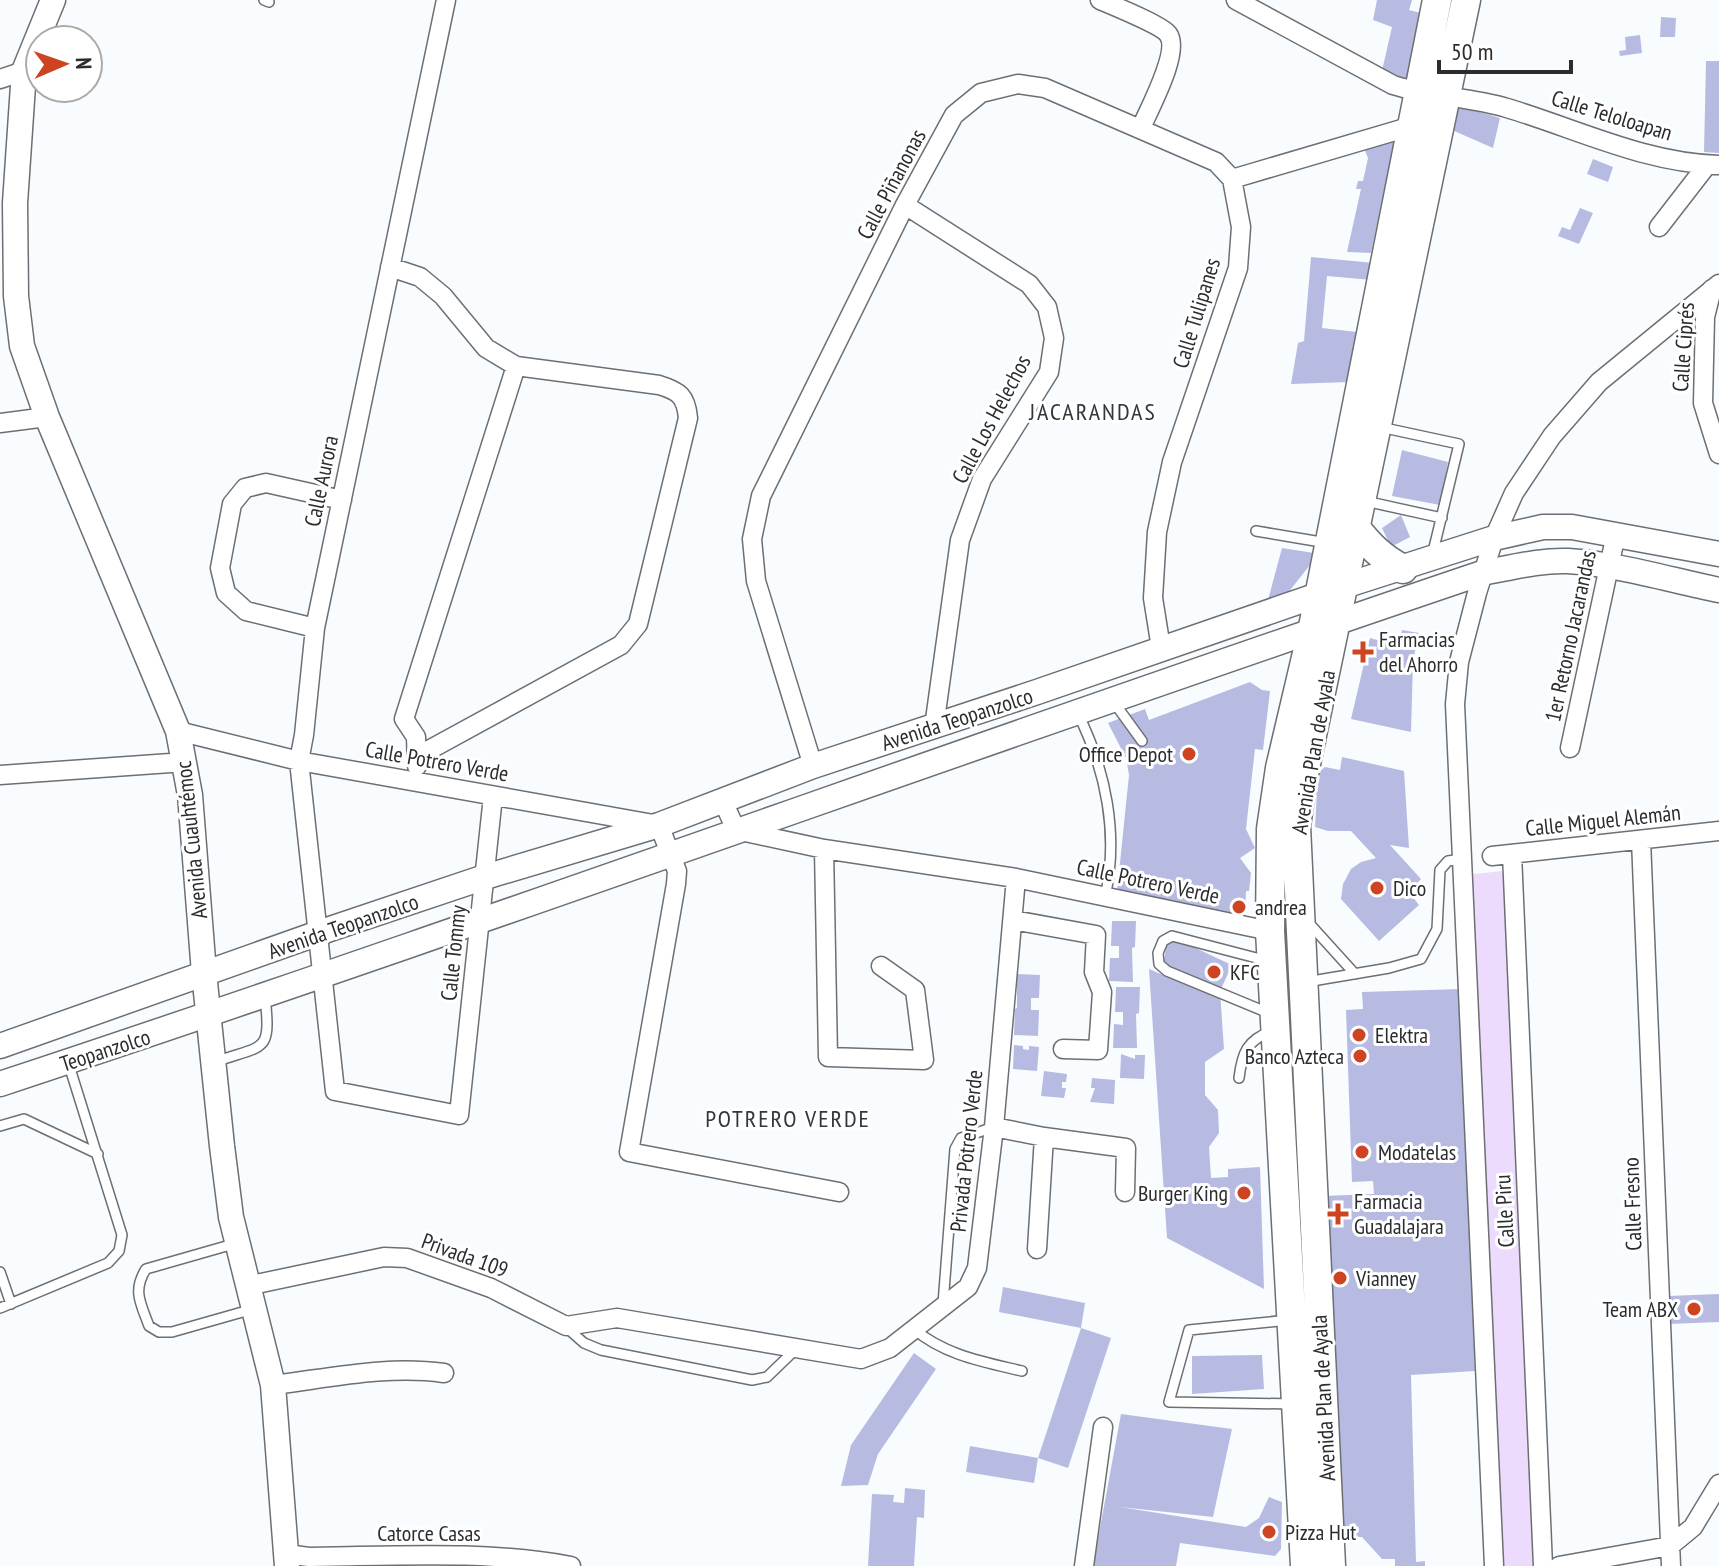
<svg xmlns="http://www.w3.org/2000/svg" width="1719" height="1566" font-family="'PT Sans Narrow',sans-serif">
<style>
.green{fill:#eddbfd}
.building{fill:#b7bbe1}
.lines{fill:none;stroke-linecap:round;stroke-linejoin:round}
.lane-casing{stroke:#6c6f73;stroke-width:12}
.street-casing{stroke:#6c6f73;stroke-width:21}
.secondary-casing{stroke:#6c6f73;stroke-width:27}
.primary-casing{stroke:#6c6f73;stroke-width:31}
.lane{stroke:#fff;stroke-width:9}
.street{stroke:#fff;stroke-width:18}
.secondary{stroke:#fff;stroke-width:24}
.primary{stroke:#fff;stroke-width:28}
.poi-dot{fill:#ce4422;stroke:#fff;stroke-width:3}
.labels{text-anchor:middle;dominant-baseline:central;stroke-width:6;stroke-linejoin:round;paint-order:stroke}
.street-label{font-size:22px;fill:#2b2c2e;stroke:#fff}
.poi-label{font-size:22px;fill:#2b2c2e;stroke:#fff;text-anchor:start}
.neighbourhood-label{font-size:24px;letter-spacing:2px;fill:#34373a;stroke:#fff}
</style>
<rect width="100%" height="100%" fill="#f9fcff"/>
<path class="green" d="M1513,870L1543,1566H1494L1463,875Z"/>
<path class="building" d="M1377,0H1412L1409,10L1421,13L1408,86L1381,75L1392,27L1373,20Z
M1661,17L1676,18L1675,37H1660Z
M1640,35L1642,53L1620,56L1619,51L1626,50L1625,37Z
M1706,61H1719V153L1704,152Z
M1456,105L1500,118L1493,148L1452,130Z
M1388,138L1394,142L1371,253L1347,252L1361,189H1356L1358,181H1363L1368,158L1364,148H1369Z
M1593,159L1613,167L1608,182L1587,174Z
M1580,208L1593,213L1579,244L1558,236L1562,227L1570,230Z
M1311,257L1374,263L1372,280L1327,276L1322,328L1357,332L1349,382L1291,384L1298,343L1304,341Z
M1402,450L1448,462L1440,505L1392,496Z
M1401,515L1410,537L1391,547L1382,528Z
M1282,548L1314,553L1310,565L1287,594L1268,600Z
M1402,630L1419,633L1413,661L1411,732L1351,719L1370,638L1399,646Z
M1250,682L1262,690L1270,691L1263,750L1255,749L1246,829L1255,848L1240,858L1251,873L1249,891H1246L1245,917L1117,892L1129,775L1126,758L1108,723L1145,709L1149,720Z
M1342,757L1404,771L1409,848L1390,845L1421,879L1409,892L1419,905L1379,941L1341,899L1343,884L1351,869L1361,862L1376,858L1351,831H1328L1315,827L1318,773L1325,767L1340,770Z
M1112,921H1136L1135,947L1132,948L1133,982L1109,981L1110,958H1119V946H1111Z
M1174,938L1232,965L1220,991L1224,1049L1205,1062V1095L1218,1110L1219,1133L1209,1147L1211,1178L1228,1177V1169L1260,1167L1264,1289L1167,1238L1149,969L1170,978L1174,971L1164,962L1166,946Z
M1017,974L1040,975L1039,998H1031V1010H1039L1038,1036L1014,1035L1015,1009L1017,1008Z
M1116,987H1140L1139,1013L1136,1014L1137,1048H1113L1114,1024L1123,1025V1012H1115Z
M1461,989L1475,1371L1411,1375L1416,1562L1425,1561V1566H1395V1559H1382L1362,1537H1337L1324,1196L1374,1194L1373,1181L1352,1182L1346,1010L1363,1009L1362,992Z
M1014,1045L1023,1046V1049L1029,1050V1046L1039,1047L1037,1071L1013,1069Z
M1121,1054L1135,1059V1055H1145L1144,1079L1120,1078Z
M1044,1071L1067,1074L1066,1082H1062V1088H1066L1064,1098L1041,1096Z
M1092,1078L1115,1080L1114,1104L1090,1102L1095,1088H1091Z
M1003,1287L1085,1303L1081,1328L999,1312Z
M1719,1294V1322L1669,1324L1668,1296Z
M1081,1328L1111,1338L1068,1468L1038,1458Z
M914,1353L936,1369L878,1454L868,1485L841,1486L851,1445Z
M1262,1355L1264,1389L1192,1394V1356Z
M1121,1414L1232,1429L1213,1517L1120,1507L1246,1527L1259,1518L1269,1497L1282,1502L1281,1549L1275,1556L1180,1543L1176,1566H1093Z
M970,1446L1038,1458L1034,1483L966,1472Z
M905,1488L925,1490L924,1518L917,1517L914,1566H868L872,1494L894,1495L893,1502L904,1503Z"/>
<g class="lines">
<g class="lane-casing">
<path id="lane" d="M264,0L269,2
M1380,427L1459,444L1432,556
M1365,501L1442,518
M1256,531L1327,543
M1113,701L1142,741
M1078,714C1106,770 1119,835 1105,897
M1307,921L1355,974
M1268,961L1172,936L1163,941L1158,953L1159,964L1167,971L1271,1014
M1306,982L1389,968L1421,959L1437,929L1440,870L1448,861L1462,859
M215,1062C266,1044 271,1054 265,996
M1239,1078C1242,1053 1247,1040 1272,1031
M0,1126L24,1119L98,1154
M237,1243L146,1269C132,1291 141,1304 149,1326L159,1332H172L253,1309
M0,1272L11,1304
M943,1304L955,1149L961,1138L994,1127
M0,1308L108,1263L119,1251L122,1235L68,1062
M1289,1320L1189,1330L1169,1402L1294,1404
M567,1328L584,1343L601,1350L752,1380L767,1377L797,1348
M914,1329C944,1355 984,1362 1022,1371"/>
</g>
<g class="street-casing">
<path id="street" d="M446,0L315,628L304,735L299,761L335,1091L459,1115L493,796
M1100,0C1114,6 1161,25 1168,34C1181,51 1149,109 1141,128
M1236,0L1393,85C1431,97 1470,97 1507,108C1577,129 1645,163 1719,165
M0,79L24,71
M1232,179L1412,126L1421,127
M905,205L1029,284L1047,307L1054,338L1049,372L982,479L960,540L934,727
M1659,227L1707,165
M390,267L420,277L443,296L486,348L516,366L659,385C679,391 686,396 688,418L638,624L621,645L418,756
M1712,289L1705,317L1703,403L1719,454
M0,423L47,417
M315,628L246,611L226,593L220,568L232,504L245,488L266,483L342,500
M1161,648L1153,598L1157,532L1172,462L1238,268L1241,227L1232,179
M178,731L299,761L659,825L677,871L676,884L629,1152L839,1192
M1570,748L1616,534
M417,766L416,737L404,719L516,366
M813,766L756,581L752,539L761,496L905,205L954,115L981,93L1018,84L1045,88L1216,162L1232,179
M0,775L185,762
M723,801L736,830L824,849L1016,878L1270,931
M1641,840L1671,1566
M824,849L828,1057L924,1060L915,990L881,966
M1512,854L1543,1566
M1492,856L1719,831
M1013,920L1096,935L1094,972L1102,992L1098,1050L1063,1049
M994,1127L1044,1137L1126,1148L1125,1192
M1037,1249L1044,1137
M247,1286L384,1257L407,1258L491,1288L566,1326L617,1318L861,1359L890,1348L968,1287L977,1268L994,1127L1016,878
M273,1385C330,1378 387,1365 444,1373
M286,1554L309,1557C396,1556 485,1550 571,1566
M1084,1566L1103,1427
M1494,1566L1455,704L1459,662L1477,593L1494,538L1514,493L1552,436L1599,382L1719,284
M1559,1566L1670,1546L1693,1527L1719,1484"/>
</g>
<g class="secondary-casing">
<path id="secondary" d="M53,0L24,71L15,203L16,296L22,346L47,417L178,731L190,795L204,973L222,1146L231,1217L273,1385L287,1566
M0,1046L330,929L485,877L659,825L813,766L1037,692L1344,586L1494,538L1543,527H1572L1719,554
M0,1084C496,920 987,740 1482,573C1510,568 1539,560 1568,561C1618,564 1670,580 1719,590"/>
</g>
<g class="primary-casing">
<path id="primary" d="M1356,528C1370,546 1382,558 1403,569
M1305,1566L1270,931L1271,829L1280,768L1312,632L1437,0
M1331,1566L1296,826L1303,778L1466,0"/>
</g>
<use href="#lane" class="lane"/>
<use href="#street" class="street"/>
<use href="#secondary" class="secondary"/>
<use href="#primary" class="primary"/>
</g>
<g class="poi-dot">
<path d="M1359 640h8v8h8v8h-8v8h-8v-8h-8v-8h8z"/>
<circle cx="1189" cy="754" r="8"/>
<circle cx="1377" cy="888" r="8"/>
<circle cx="1239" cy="907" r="8"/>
<circle cx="1214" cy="972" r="8"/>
<circle cx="1359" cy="1035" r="8"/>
<circle cx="1360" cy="1056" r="8"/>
<circle cx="1362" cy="1152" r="8"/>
<circle cx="1244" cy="1193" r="8"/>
<path d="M1334 1202h8v8h8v8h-8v8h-8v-8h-8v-8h8z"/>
<circle cx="1340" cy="1278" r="8"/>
<circle cx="1694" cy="1309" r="8"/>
<circle cx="1269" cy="1532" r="8"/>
</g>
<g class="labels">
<g class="street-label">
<text transform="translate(1612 115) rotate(17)">Calle Teloloapan</text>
<text transform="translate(891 184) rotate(-62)">Calle Piñanonas</text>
<text transform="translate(1196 313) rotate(-73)">Calle Tulipanes</text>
<text transform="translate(1683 347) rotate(-86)">Calle Ciprés</text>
<text transform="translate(991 419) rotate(-62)">Calle Los Helechos</text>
<text transform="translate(321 481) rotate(-78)">Calle Aurora</text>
<text transform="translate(1570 636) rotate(-78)">1er Retorno Jacarandas</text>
<text transform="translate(957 719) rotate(-18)">Avenida Teopanzolco</text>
<text transform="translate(1313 752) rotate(-80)">Avenida Plan de Ayala</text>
<text transform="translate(437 761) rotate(10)">Calle Potrero Verde</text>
<text transform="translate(1603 820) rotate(-6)">Calle Miguel Alemán</text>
<text transform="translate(191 840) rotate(-96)">Avenida Cuauhtémoc</text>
<text transform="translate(1148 881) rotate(12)">Calle Potrero Verde</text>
<text transform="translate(343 926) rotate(-19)">Avenida Teopanzolco</text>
<text transform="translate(453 953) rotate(-84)">Calle Tommy</text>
<text transform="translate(105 1050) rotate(-18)">Teopanzolco</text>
<text transform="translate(966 1151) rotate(-84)">Privada Potrero Verde</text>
<text transform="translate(1632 1204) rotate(-92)">Calle Fresno</text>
<text transform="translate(1504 1211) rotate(-93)">Calle Piru</text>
<text transform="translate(465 1255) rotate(20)">Privada 109</text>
<text transform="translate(1323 1398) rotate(-93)">Avenida Plan de Ayala</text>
<text x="429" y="1533">Catorce Casas</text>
</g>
<g class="poi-label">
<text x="1379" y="639">Farmacias<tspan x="1379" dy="25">del Ahorro</tspan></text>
<text x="1173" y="754" text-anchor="end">Office Depot</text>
<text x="1393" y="888">Dico</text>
<text x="1255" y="907">andrea</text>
<text x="1230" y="972">KFC</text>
<text x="1375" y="1035">Elektra</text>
<text x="1344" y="1056" text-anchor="end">Banco Azteca</text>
<text x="1378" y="1152">Modatelas</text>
<text x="1228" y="1193" text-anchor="end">Burger King</text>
<text x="1354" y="1201">Farmacia<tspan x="1354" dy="25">Guadalajara</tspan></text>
<text x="1356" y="1278">Vianney</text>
<text x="1678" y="1309" text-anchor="end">Team ABX</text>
<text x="1285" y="1532">Pizza Hut</text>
</g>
<g class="neighbourhood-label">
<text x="1093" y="411">JACARANDAS</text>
<text x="788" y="1118">POTRERO VERDE</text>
</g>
</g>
<g transform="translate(64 64) rotate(88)"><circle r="38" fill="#ffffff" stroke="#aaabab" stroke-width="2"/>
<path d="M0-6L14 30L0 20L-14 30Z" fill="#ce4422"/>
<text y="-12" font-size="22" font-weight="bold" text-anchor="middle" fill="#2b2c2e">N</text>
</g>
<path d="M1439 60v12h132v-12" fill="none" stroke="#2b2c2e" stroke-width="4"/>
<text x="1451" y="60" font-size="24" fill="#2b2c2e" stroke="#ffffff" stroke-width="6" paint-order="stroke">50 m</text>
</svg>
